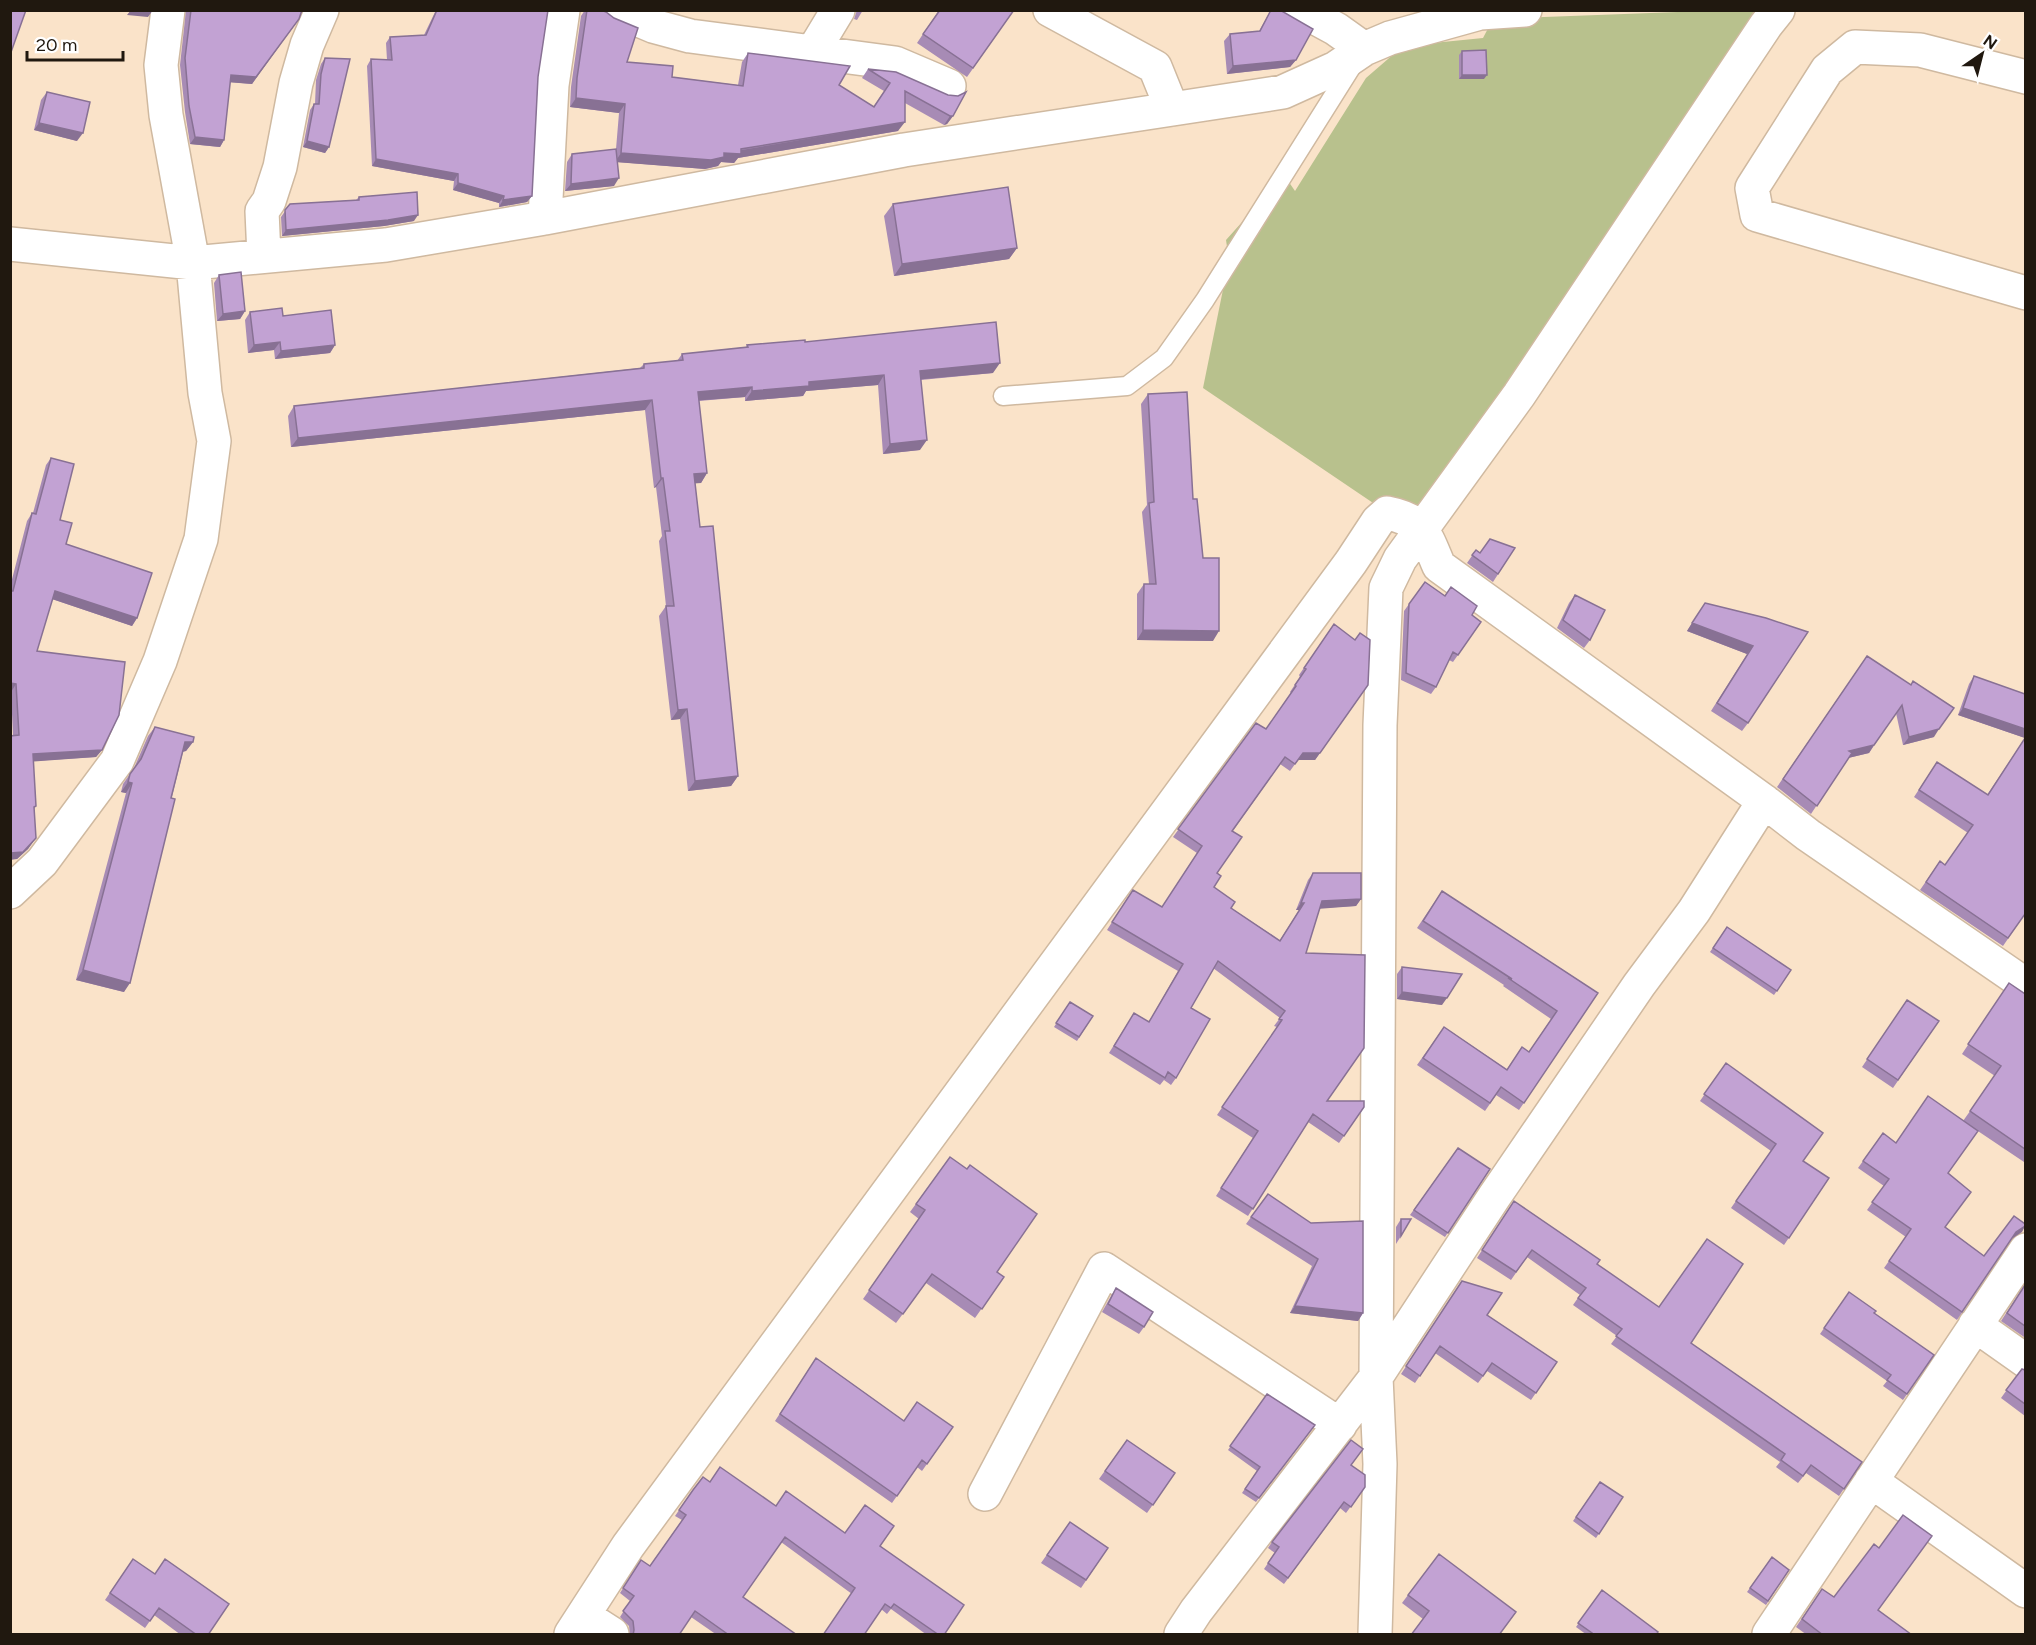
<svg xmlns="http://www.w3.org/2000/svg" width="2036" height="1645" font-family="Figtree,sans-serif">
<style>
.green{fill:#b8c18d}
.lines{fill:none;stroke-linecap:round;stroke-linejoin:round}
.lane-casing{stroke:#cfb9a0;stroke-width:21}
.street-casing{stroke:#cfb9a0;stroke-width:36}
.lane{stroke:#fff;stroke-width:18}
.street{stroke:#fff;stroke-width:33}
.wall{fill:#a78bb5}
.shaded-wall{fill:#887194}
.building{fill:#c2a2d3;stroke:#887194;stroke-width:1.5}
</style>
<rect width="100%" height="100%" fill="#fae3c9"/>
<path class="green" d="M1731,10L1761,11L1425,506L1382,509L1203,388L1229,260L1226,240L1284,175L1295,191L1366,78L1403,46L1483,38L1493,19Z"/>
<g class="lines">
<g class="lane-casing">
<path id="lane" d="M1003,396L1127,386L1164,358L1205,300L1354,63"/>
</g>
<g class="street-casing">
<path id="street" d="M615,10L653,26L690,36L895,63L949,86
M1050,10L1155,67L1172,109
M1301,10L1336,29L1364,49
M812,53L838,10
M2026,77L1920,50L1855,47L1827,70L1752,188L1757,215L2026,293
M545,218L552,85L563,10
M10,244L193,263L386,245L545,218L904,150L1283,92L1336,68L1364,49L1390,38L1480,13L1525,10
M264,256L262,211L269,201L280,167L296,83L307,45L322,10
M10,892L42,862L117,761L160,661L201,539L214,441L205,393L193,263L166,115L161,65L168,10
M1975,1325L2026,1361
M1871,1481L2026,1591
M985,1494L1104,1269L1340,1425
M584,1616L612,1634
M571,1634L628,1546L1351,562L1378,521L1387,513C1424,520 1426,536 1439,566L1764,801L1808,835L2026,985
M1181,1634L1196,1611L1376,1377L1494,1197L1639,985L1694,911L1764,801
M1375,1634L1380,1464L1376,1377L1380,725L1386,588L1400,559L1519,395L1766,25L1778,10
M1769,1634L2026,1250"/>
</g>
<use href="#lane" class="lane"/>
<use href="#street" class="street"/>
</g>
<path class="wall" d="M186,10H302L252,84L230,82L224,140L220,147L190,144L185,112L180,65Z
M436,10H548L538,77L532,196L527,202L499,207V203L453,190L454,181L372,166L367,66L371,59L387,60L386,43L390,37L424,35Z
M585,10H601L627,62L672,77L738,85L742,62L748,53L839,85L873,107L884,91L862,78L868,69L953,116L947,124L944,125L905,103L898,131L738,158L734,163L721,162L718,166L705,169L617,162L614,186L565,191L567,162L572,154L616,149L619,113L570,107L571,87L581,16Z
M857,10H863L857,20L854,19Z
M939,10H1014L967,77L917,43Z
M1271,10L1296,60L1290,67L1227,74L1224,41L1230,34L1259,31Z
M1462,51L1484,79H1459V55Z
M325,58L329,147L325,153L303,147L310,110L314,104H315L316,80L321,64Z
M47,92L77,141L34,130L41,100Z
M359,197L414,221L384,226L282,236L281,217L290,204L356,200Z
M893,204L1017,248L1009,259L894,276L884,216Z
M219,275L245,311L240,319L217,321L214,283Z
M250,312L283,316L335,345L330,353L275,359L274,350L248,353L245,320Z
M805,342L993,373L921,380L920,450L883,454L878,385L806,391L803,396L745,401V397L699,401L707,473L701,483H695L700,527L738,776L731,786L688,791L680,719L671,720L659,616L666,606L659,541L662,536L656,487L654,488L645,410L291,447L288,416L294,406L640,368L644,364L677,361L682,354L746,347L747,345Z
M1148,394L1193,499L1203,558L1213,641L1137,640V594L1144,584H1149L1142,512L1147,505L1141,404Z
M51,458L60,520L66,544L137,618L132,626L52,599L37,651L102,750L96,757L33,761L36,806L34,809L36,838L28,849L17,859L13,736L11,692L10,587L27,521L32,513H33L46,465Z
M1515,548L1493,582L1467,563L1476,550L1480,553Z
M1425,582L1481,622L1453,662L1449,660L1436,687L1431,694L1401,680L1404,611Z
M1575,595L1590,640L1584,648L1557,628L1569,603Z
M1705,603L1766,618L1748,723L1742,731L1711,711L1747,654L1687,631Z
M1334,624L1368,685L1315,760H1298L1290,771L1280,764L1233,831L1217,873L1214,887L1231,908L1280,940L1299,910H1296L1308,880L1313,873L1361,899L1356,906L1320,908L1306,953L1327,1101L1364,1107L1339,1143L1308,1122L1248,1216L1216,1196L1253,1138L1217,1115L1277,1027L1274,1026L1280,1018L1213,968L1191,1008L1176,1078L1171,1085L1164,1080L1160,1085L1109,1053L1134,1013L1149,1022L1178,971L1107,930L1128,897L1162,907L1197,853L1173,837L1256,723L1266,729L1291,693L1290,692L1300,677L1299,675Z
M1867,656L1934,737L1903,745L1896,713L1869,753L1848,758L1811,814L1777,787Z
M1974,676L2025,694V914L2003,946L1920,890L1940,861L1945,865L1968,833L1914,797L1937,762L1987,795L2025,738L1958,715L1969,684Z
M155,727L193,742L186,751L183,752L124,992L76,980L126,793L121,792L123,784L134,768L148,736Z
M1442,891L1598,993L1519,1110L1496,1095L1485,1111L1417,1065L1444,1027L1507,1069L1522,1047L1529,1052L1551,1019L1503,986L1504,985L1417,928Z
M1727,927L1791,970L1774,995L1710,952Z
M1402,967L1442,1005L1397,999V974Z
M2009,983L2025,994V1159L2024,1162L1963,1121L1995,1076L1962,1054Z
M1907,1000L1939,1021L1893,1088L1862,1067Z
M1070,1002L1093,1016L1077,1041L1054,1027Z
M1726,1063L1803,1161L1829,1178L1784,1245L1731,1208L1771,1151L1700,1101Z
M1883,1133L1896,1143L1948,1173L1945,1227L1984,1256L2022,1232L2011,1239L1957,1320L1884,1268L1906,1237L1867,1210L1884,1186L1858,1168Z
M1458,1148L1490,1169L1445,1237L1410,1215Z
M950,1157L997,1272L1004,1277L975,1318L926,1283L896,1323L863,1299L919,1219L910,1212Z
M1268,1194L1363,1313L1358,1321L1290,1313L1312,1266L1246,1224Z
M1514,1201L1597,1264L1691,1343L1862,1462L1839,1496L1806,1473L1798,1483L1776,1467L1780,1462L1611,1344L1617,1336L1573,1305L1580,1295L1527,1257L1511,1280L1477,1258Z
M1401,1219V1236L1396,1244V1227Z
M1462,1281L1487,1315L1557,1362L1531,1400L1487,1371L1478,1383L1435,1353L1415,1383L1401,1374Z
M2025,1284V1335L2024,1337L2001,1321Z
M1116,1288L1144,1327L1139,1334L1102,1312L1111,1296Z
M1849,1292L1874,1313L1934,1355L1903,1400L1883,1386L1887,1381L1820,1334Z
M816,1358L904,1421L953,1427L922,1471L917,1467L892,1503L775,1421Z
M2022,1369L2025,1370V1416L2001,1398Z
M1267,1394L1315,1425L1256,1502L1242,1493L1257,1471L1228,1450Z
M1127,1440L1175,1473L1147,1513L1099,1479Z
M1351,1465L1365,1487L1346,1513L1340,1508L1284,1584L1264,1569L1275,1553L1268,1548L1272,1542Z
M710,1482L776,1506L880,1546L944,1635H927L891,1609L887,1614L881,1609L852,1594L781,1542L743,1597L797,1635H717L691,1617L679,1635H630L629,1626L620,1617L630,1601L620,1593L641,1560L650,1566L682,1520L675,1516L693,1490Z
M1600,1482L1623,1497L1596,1538L1573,1521Z
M1070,1522L1108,1548L1081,1588L1041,1563Z
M1772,1557L1789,1570L1766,1605L1747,1592Z
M133,1559L208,1635H181L154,1615L145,1628L105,1600Z
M1822,1589L1834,1597L1878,1611L1912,1635H1807L1796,1627Z
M1602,1590L1656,1635H1587L1576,1627Z
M1408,1595L1516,1612L1499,1635H1411L1423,1619L1402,1603Z"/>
<path class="shaded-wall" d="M131,10H153L148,17L127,15Z
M299,19L252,84L226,82L231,75Z
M1296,60L1290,67L1227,74L1233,66Z
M1462,75H1487L1484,79H1459Z
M576,98L625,104L619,113L570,107Z
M950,116H953L947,124L944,125Z
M905,122L898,131L738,158L734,163L721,162L718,166L705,169L615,162L621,153H724Z
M39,123L83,133L77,141L34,130Z
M195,137L224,140L220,147L190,144Z
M307,141L329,147L325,153L303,147Z
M376,159L458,174L454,181L372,166Z
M619,178L614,186L565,191L571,184Z
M458,183L504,196L499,203L453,190Z
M532,196L527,202L499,207L503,200Z
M418,215L414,221L384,226L282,236L286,230Z
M1017,248L1009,259L894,276L902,264Z
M245,311L240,319L217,321L223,314Z
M280,342L274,350L248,353L254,345Z
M335,345L330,353L275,359L281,351Z
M1000,363L993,373L913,380L920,371Z
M884,375L878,385L806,391L803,396L745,401L752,391L809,382Z
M752,387L745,397L691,401L698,392Z
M652,400L645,410L291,447L298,438Z
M927,440L920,450L883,454L890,444Z
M707,473L701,483L687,484L694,474Z
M661,478H663L656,487L654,488Z
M55,591L137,618L132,626L49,598Z
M1692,623L1753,646L1747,654L1687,631Z
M1143,630L1219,631L1213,641L1137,640Z
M10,683L16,684L11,692Z
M1963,708L2025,729V738L1958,715Z
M687,709L680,719L671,720L678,710Z
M1939,729L1934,737L1903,745L1909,737Z
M185,742H193L186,751L178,752Z
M1874,745L1869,753L1844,759L1849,751Z
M102,750L96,757L27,762L33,754Z
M1303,753H1320L1315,760H1298Z
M738,776L731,786L688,791L695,781Z
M128,782L132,783L126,793L121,792Z
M33,842L28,849L17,859L10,860V853Z
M1361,899L1356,906L1317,909L1322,901Z
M1301,903H1304L1299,910H1296Z
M83,970L130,983L124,992L76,980Z
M1402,992L1447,998L1442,1005L1397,999Z
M2025,1226L2022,1232L2010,1240L2016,1232Z
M1295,1306L1363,1313L1358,1321L1290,1313Z"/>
<path class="building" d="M10,10H26L10,55Z
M191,10H302L299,19L256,77L231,75L224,140L195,137L189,106L185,58Z
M437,10H548L538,77L532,196L503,200L504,196L458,183V174L376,159L371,59L392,60L390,37L426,35Z
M587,10H601L606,12L614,18L638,28L627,62L673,66L672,77L743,86L748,53L850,66L839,85L874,107L890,83L868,69L896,72L948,95L958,96L966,92L953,116H950L905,91V122L741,149V154L724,153V157L711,160L621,153L625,104L576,98L577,78Z
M940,10H1014L973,68L923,34Z
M1271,10H1280L1313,29L1296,60L1233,66L1230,34L1260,31Z
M1486,50L1487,75H1462V51Z
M325,58L350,59L329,147L307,141L314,104H319L321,74Z
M47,92L90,102L83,133L39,123Z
M616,149L619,178L571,184L572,154Z
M1008,187L1017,248L902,264L893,204Z
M417,192L418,215L388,220L286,230L285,210L290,204L359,200V197Z
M241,272L245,311L223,314L219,275Z
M282,308L283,316L331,310L335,345L281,351L280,342L254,345L250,312Z
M996,322L1000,363L920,371L927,440L890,444L884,375L809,382V386L752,391V387L698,392L707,473L694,474L700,527L713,526L738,776L695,781L687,709L678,710L666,606H674L665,531H670L663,478H661L652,400L298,438L294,406L644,368V364L683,360L682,354L748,347L747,345L805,340V342Z
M1187,392L1193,499H1197L1203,558H1219V631L1143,630L1144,584H1156L1149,503L1154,502L1148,394Z
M51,458L74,464L60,520L72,523L66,544L152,573L137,618L55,591L37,651L125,662L119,715L102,750L33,754L36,806L34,807L36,838L23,852L10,853V736L19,735L16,684L10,683V591H13L32,513L36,514Z
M1490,539L1515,548L1498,574L1472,555L1476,550L1480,553Z
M1425,582L1445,596L1451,587L1477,606L1472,615L1481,622L1458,655L1453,652L1436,687L1406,673L1409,604Z
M1575,595L1605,610L1590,640L1563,620Z
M1705,603L1766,618L1808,632L1748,723L1717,703L1753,646L1692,623Z
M1334,624L1355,640L1360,633L1370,640L1368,685L1320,753H1303L1295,764L1285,757L1232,831L1242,837L1217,873L1221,876L1214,887L1235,902L1231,908L1280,941L1304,903H1301L1313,873H1361V899L1322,901L1306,953L1365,955L1364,1048L1327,1101H1364V1107L1344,1136L1313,1114L1253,1209L1221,1188L1258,1131L1222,1107L1282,1020L1279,1019L1285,1011L1218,961L1191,1008L1210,1019L1176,1078L1168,1072L1165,1078L1114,1046L1134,1013L1149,1022L1183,964L1112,922L1133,890L1162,907L1202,846L1178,829L1256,723L1266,729L1296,686L1295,685L1306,669L1304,668Z
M1867,656L1911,685L1913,681L1954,708L1939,729L1909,737L1902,705L1874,745L1849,751L1852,753L1817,806L1783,779Z
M1974,676L2025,694V729L1963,708Z
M155,727L194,737L193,742H185L171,798L175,799L130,983L83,970L132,783L128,782L130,774L141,759Z
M2025,738V914L2008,938L1926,882L1940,861L1945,865L1973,825L1919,790L1937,762L1988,795Z
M1442,891L1598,993L1524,1103L1501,1087L1490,1103L1423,1058L1444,1027L1507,1070L1522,1047L1529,1052L1557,1011L1508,978L1512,979L1423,921Z
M1727,927L1791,970L1777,991L1713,948Z
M1402,967L1462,974L1447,998L1402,992Z
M2009,983L2025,994V1149L1970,1111L2001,1066L1968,1044Z
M1907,1000L1939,1021L1898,1080L1867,1059Z
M1070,1002L1093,1016L1079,1037L1056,1023Z
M1726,1063L1823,1133L1803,1161L1829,1178L1789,1238L1736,1201L1776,1144L1704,1094Z
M1928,1096L1978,1131L1948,1173L1971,1192L1945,1227L1984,1256L2014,1216L2025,1224V1226L2016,1232L1962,1312L1889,1261L1911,1229L1872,1202L1889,1179L1863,1161L1883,1133L1896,1143Z
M1458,1148L1490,1169L1448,1233L1414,1210Z
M950,1157L967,1169L970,1165L1037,1214L997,1272L1004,1277L982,1309L932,1274L903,1314L869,1290L925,1210L916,1204Z
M1268,1194L1311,1223L1363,1221V1313L1295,1306L1318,1259L1251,1217Z
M1514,1201L1600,1260L1597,1264L1659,1307L1707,1239L1743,1264L1691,1343L1862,1462L1844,1489L1811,1465L1803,1476L1781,1460L1785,1454L1616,1336L1622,1329L1578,1298L1586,1288L1532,1250L1516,1272L1482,1250Z
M1401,1219H1411L1401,1236Z
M1462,1281L1502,1293L1487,1315L1557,1362L1536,1393L1492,1363L1483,1376L1440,1346L1420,1376L1406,1366Z
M2025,1285V1326L2007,1313Z
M1116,1288L1153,1312L1144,1327L1108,1304Z
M1849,1292L1876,1311L1874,1313L1934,1355L1907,1394L1887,1380L1891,1375L1824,1328Z
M816,1358L904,1421L917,1402L953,1427L927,1464L922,1460L897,1496L780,1414Z
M2022,1369L2025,1370V1404L2006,1390Z
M1267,1394L1315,1425L1259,1498L1245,1489L1260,1467L1230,1446Z
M1127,1440L1175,1473L1153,1505L1105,1471Z
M1351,1440L1363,1449L1351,1465L1365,1475V1487L1351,1507L1344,1502L1288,1578L1268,1563L1279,1547L1272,1542Z
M720,1467L776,1506L786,1491L845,1533L865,1505L894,1526L880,1546L964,1605L944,1635H939L894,1604L891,1608L885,1604L864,1635H823L855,1588L785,1537L743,1597L797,1635H729L695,1611L679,1635H633L634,1630L633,1621L623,1611L634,1596L623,1588L641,1560L650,1566L686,1515L679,1510L693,1490L703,1477L710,1482Z
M1600,1482L1623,1497L1599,1534L1576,1517Z
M1903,1515L1932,1536L1878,1610L1912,1635H1823L1802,1619L1822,1589L1834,1597L1874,1544L1879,1548Z
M1070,1522L1108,1548L1086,1580L1047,1555Z
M1439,1554L1516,1612L1499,1635H1411L1429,1611L1408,1595Z
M1772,1557L1789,1570L1768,1601L1750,1588Z
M133,1559L155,1574L165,1559L229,1604L208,1635H197L159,1608L150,1621L110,1593Z
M1602,1590L1658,1632L1656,1635H1595L1578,1623Z"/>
<rect width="2036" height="1645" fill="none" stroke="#20180f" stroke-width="24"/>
<g transform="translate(1982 54) rotate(35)" stroke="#ffffff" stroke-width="4.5" paint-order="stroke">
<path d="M0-4.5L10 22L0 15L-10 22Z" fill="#20180f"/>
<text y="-9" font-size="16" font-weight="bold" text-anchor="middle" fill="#20180f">N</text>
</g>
<path d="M27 51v9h96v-9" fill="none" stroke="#20180f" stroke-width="3"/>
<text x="36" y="51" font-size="18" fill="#20180f" stroke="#ffffff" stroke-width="4.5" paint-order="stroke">20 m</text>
</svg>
